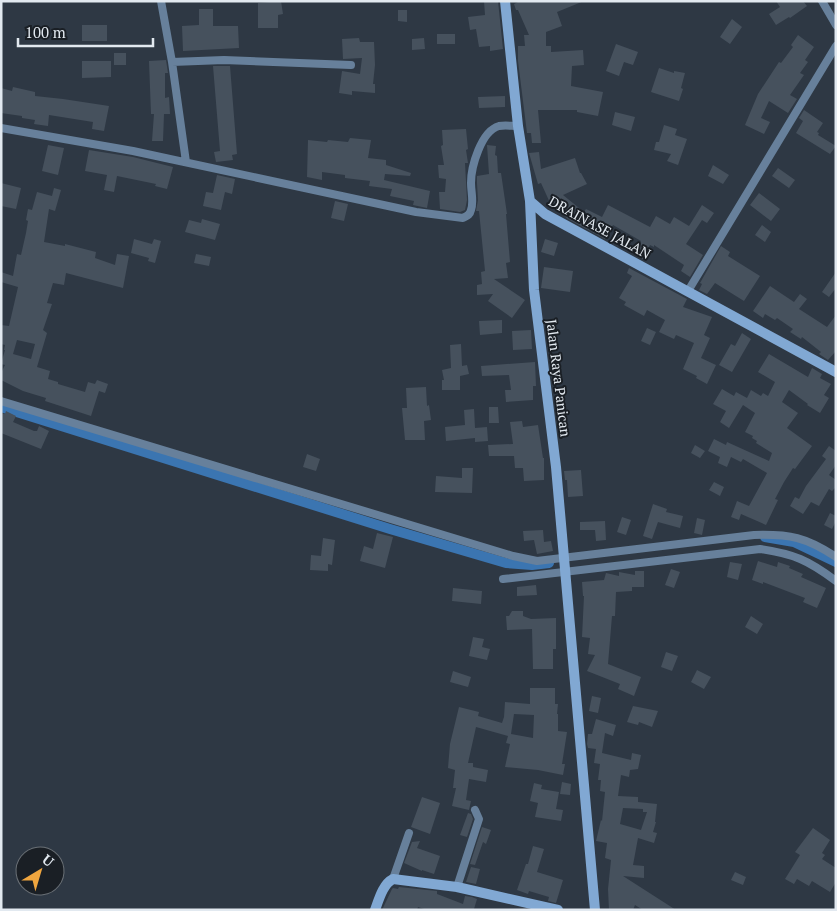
<svg xmlns="http://www.w3.org/2000/svg" width="837" height="911" font-family="'PT Serif',serif">
<style>
.lines{fill:none;stroke-linecap:round;stroke-linejoin:round}
.canal{stroke:#3b75b1;stroke-width:10}
.building{fill:#46515d;fill-rule:evenodd}
.street{stroke:#67809b;stroke-width:8}
.secondary{stroke:#81a8d3;stroke-width:10}
.labels{text-anchor:middle;dominant-baseline:central;stroke-width:4;stroke-linejoin:round;paint-order:stroke}
.street-label{font-size:14px;fill:#e2e9f0;stroke:#1a1f25}
</style>
<rect width="100%" height="100%" fill="#2e3844"/>
<g class="lines">
<path class="canal" d="M1,407L390,529L506,563L532,565L549,563
M765,537L794,542L836,562"/>
</g>
<path class="building" d="M281,1L283,14L278,15V28H258V3Z
M484,1H498L503,49L490,51V46L479,47L476,29L470,30L468,17L485,15Z
M520,1H584L557,12L562,26L546,32V46H551V52L583,50L584,65L572,66L571,86L603,92L598,116L577,112V110H538L541,143H532L531,133H527L518,61V46H525L524,35H529L518,10H516L514,4Z
M776,1H803L807,6L790,18L789,17L776,25L769,14L780,7Z
M199,9H213V26H238L239,48L183,51L182,26L199,25Z
M398,10H407V22L398,21Z
M732,19L742,27L730,44L720,37Z
M82,25H107V41H82Z
M437,34H455V44H437Z
M798,35L814,47L805,60L808,62L800,73L804,75L790,95L797,99L788,113L769,101L761,118L770,122L764,134L745,125L758,94L779,62L781,63L793,47L791,45Z
M359,38L360,42H374L375,65L373,84H375V93L352,91V95L339,93L342,71L360,74L362,58L343,59L342,39Z
M424,38L425,49L412,50V39Z
M616,44L638,52L633,65L624,62L619,76L606,71Z
M114,53H126V65H114Z
M166,60L168,73H165V98L169,97L170,114H164L163,141H152L154,114H151L149,61Z
M82,61H111V77L82,78Z
M213,66H230L237,154L232,155L233,160L216,162L214,152L220,151Z
M659,68L674,73V71L685,73L681,88L683,89L679,101L651,92Z
M13,87L35,92V96L63,99L109,106L104,131L92,129L93,122L49,115L48,126L34,124L35,120L22,118V116L1,113V88L12,91Z
M505,96V107L479,108L478,97Z
M804,110L823,123L817,132L819,133L818,135L836,146L830,154L796,133L803,121L799,118Z
M615,112L635,117L631,131L612,125Z
M664,125L677,129L675,135L687,139L678,165L667,161L671,154L654,150L656,142H659Z
M466,129L468,149L466,150L468,163H465L467,200L465,210L460,212L440,209L439,192H445L446,179L439,178L438,165H444L441,146L443,145L442,130Z
M350,138L371,140L368,158L386,160V165L411,173L410,176L385,174L384,180L430,191L427,208L413,205L414,201L390,196L392,189L369,186L370,181L345,178V175L322,172V180L307,177L308,140L327,142L328,140L348,142Z
M48,145L64,148L58,175L42,171Z
M487,145L496,146L495,155L497,156L498,173H501L507,214H506L510,262L506,263L508,278L494,279L525,300L512,318L488,301L493,294L477,295V285L482,284L481,272L485,271L479,211H476L478,200L477,183V176L489,174Z
M89,150L133,157L173,167L167,189L155,186L156,184L117,176L114,192L104,190L107,175L85,171Z
M539,152L541,169L575,158L580,173H581L587,184L563,195L584,212L586,209L602,217L608,205L650,227L656,216L670,224L674,217L689,226L702,205L714,213L707,223L702,220L686,244L703,255L690,277L681,271L684,265L654,245V247L650,245L643,259L636,255L634,254L641,241L613,225L605,239L568,219L551,205L541,183L538,184L529,153Z
M713,165L729,175L723,184L708,176Z
M778,168L795,180L789,188L772,176Z
M217,175L235,179L232,194L225,192L221,210L203,206L206,192L213,193Z
M1,183L21,188L16,209L1,206Z
M54,188L61,190L55,211L49,209L44,242L65,246V244L96,252L95,258L115,265L117,254L129,256L123,288L66,273L64,285L53,283L47,303L52,304L43,330L47,333L37,367L50,371L48,379L58,382V384L85,392L88,382L95,384L97,380L108,384L105,393L99,391L91,416L45,401L46,398L23,391L1,380V373L5,365L1,364L5,350H4L5,345L1,344V325L9,326L18,287L1,282V272L13,276L17,254L21,255L26,233L28,221L26,220L28,209L32,210L37,192L52,196ZM17,340L35,344L31,359L13,354Z
M759,193L780,209L771,221L750,205Z
M335,201L348,204L344,221L331,218Z
M202,219L220,224L215,240L185,232L189,220L201,223Z
M762,225L771,232L765,242L755,235Z
M134,239L152,244L154,239L161,241L155,263L148,261L149,258L131,253Z
M545,239L558,243L554,256L541,252Z
M721,246L730,252L728,256L760,276L744,301L715,283L707,294L699,290L702,284L700,283Z
M196,254L211,257L209,266L194,263Z
M544,267L573,271L570,292L541,288Z
M629,268L687,299L683,307L712,317L704,335L710,338L701,358L716,365L707,384L696,378L697,376L683,369L694,343L676,335L674,339L659,332L665,320L647,310L644,316L624,305L626,302L619,298L632,276L627,273Z
M836,272V288L829,297L822,292Z
M770,286L794,302L800,294L807,299L799,309L827,327L836,315V351L828,360L819,354L821,352L802,337L801,339L790,332L793,329L777,318L775,320L765,314L763,318L753,311Z
M502,320V333L480,335L479,321Z
M647,328L656,332L650,345L641,341Z
M531,330L532,349L513,350L512,331Z
M742,333L751,339L732,372L719,365L731,344L735,346Z
M461,344L462,366L467,365L469,374L460,376V390H442V380H444L442,370L451,368L450,345Z
M769,354L808,377L812,368L822,374L820,378L831,384L824,395L829,398L820,413L807,405L808,404L789,390L782,402L798,413L787,428L812,446L795,469L793,468L784,482L775,499L778,500L766,525L741,514L739,520L731,517L737,501L749,506L767,473L743,459L741,462L731,457L727,467L718,463L720,457L708,451L714,439L726,445L727,442L769,461L772,453L756,443L757,441L752,438L753,436L745,432L755,413L743,405L729,428L720,422L726,411L713,404L722,389L734,396L736,392L747,398L751,390L761,396L763,393L768,396L775,382L758,372Z
M535,362L536,386H533V400L506,402L505,390H511L509,375L482,376L481,366Z
M426,387L427,406L429,405L431,420L424,421L425,440H405L402,408H407L406,388Z
M489,407H498L499,423H489Z
M474,409L475,428L487,427L488,441L475,442V438L446,441L445,427L465,425L464,410Z
M6,411L16,416L13,422L34,431H37L39,426L49,431L41,449L1,433V413L5,414Z
M522,421L523,427L538,425L543,458H544V480L524,481L523,468H515L514,456H489L488,445L513,444L510,422Z
M695,445L705,451L700,458L691,453Z
M829,446L836,451V465L829,475L836,480V487L832,491L829,489L819,506L811,502L803,514L790,506L795,497L799,499L806,486L826,459L822,456Z
M307,454L320,459L316,471L303,467Z
M462,468H473L472,493L435,492L436,476L462,478Z
M581,470L583,496L568,497L567,480H565L564,471Z
M714,482L724,487L720,496L709,490Z
M653,504L667,509L666,512L683,516L680,528L658,522L652,539L643,536Z
M830,513L836,516V521L832,529L824,525Z
M622,517L631,520L626,535L617,532Z
M697,518L705,520L702,535L694,533Z
M605,521L606,540L596,541L595,530H580V522Z
M543,530L544,542L551,541L553,551L537,554L534,540L524,541L523,531Z
M377,533L393,537L385,568L360,561L364,546L373,549Z
M323,538L335,540L332,565L328,564V571L310,570L311,555L321,556Z
M758,561L777,567L778,562L790,566L789,568L803,574L801,577L826,588L817,608L803,602L805,598L763,582V584L752,580Z
M730,562L742,564L738,580L727,577Z
M671,569L680,572L674,588L665,585Z
M635,571H644V587H632V591L616,592L615,616H612L608,664L641,677L634,696L618,689L620,684L587,671L595,655L588,654L590,638L582,637L584,596H583L582,582L604,580L606,573L619,576V572L635,575Z
M536,585L537,595L517,596V587Z
M453,588L482,591L481,604L452,601Z
M512,611H523V616L531,619L556,618V649H553V669H533L532,629L507,630L506,616H509Z
M751,616L763,624L757,634L745,627Z
M473,637L484,639L482,647L490,649L487,660L469,656Z
M666,652L678,656L672,671L661,667Z
M697,670L711,677L704,689L691,682Z
M453,671L471,677L468,687L450,682Z
M530,688H555V704H558L557,714H558V731L567,732L562,764H565L563,775L538,770L505,767L510,744L506,743L508,736L476,727L468,763H473V767L488,770L486,782L469,779L466,800L471,801L469,810L452,806L456,788H453L455,770L448,768L450,744L459,707L479,712L478,716L502,723L504,717L505,702L530,704ZM514,714L534,715L533,738L511,734Z
M592,696L601,698L598,713L589,711Z
M633,706L658,711L652,727L639,722L638,725L627,722Z
M596,719L616,725L613,736L605,733L602,753L631,760L632,753L641,755L638,769L630,770L629,777L621,775L618,796L638,797V802L657,804L655,822H656L653,832L657,833L654,843L638,838L633,865L644,866V878L623,876L676,910H643L635,905L633,910H609L608,889L611,860L605,858L607,843L596,841L601,820L602,821L605,792L600,791L601,780H598L600,764L594,763L596,749L588,748L587,744L588,734H592ZM623,808L643,809V812H647L641,830L620,824Z
M562,782L571,784L570,795L560,794Z
M534,783L542,785L541,789L559,792L556,809L563,810L561,821L535,817L538,803L530,801Z
M422,797L440,803L430,834L411,827Z
M468,813L471,814L473,819L467,837L460,835Z
M482,827L491,830L486,844L483,842L475,865L470,864Z
M813,828L830,840L822,853L825,855L822,859L836,868V882L830,892L812,881L809,886L797,879L794,884L785,879L800,855L795,852Z
M420,841L417,848L440,856L434,874L422,870V871L404,863L412,842Z
M533,846L544,849L537,872L563,880L556,903L548,901L549,897L529,891L528,894L517,890L526,864H528Z
M471,867L480,869L476,884L466,882Z
M735,872L746,877L743,885L731,880Z
M399,887L437,891V894L463,904L465,896L472,897L477,899L474,909L475,910H427L418,907L417,910H382L392,889L393,888L398,889Z"/>
<g class="lines">
<path class="street" d="M161,1L172,62
M822,1L836,25
M1,128L133,151L416,212L463,218C467,216 470,215 471,210C474,202 471,192 471,183C471,167 481,131 499,126C505,125 512,126 518,126
M186,162L172,62L224,60L351,65
M688,291L836,46
M1,401L513,556L537,561L754,535C790,534 806,537 836,557
M503,579L760,549C794,554 808,560 836,581
M393,879L409,833
M457,887L479,819L475,810"/>
<path class="secondary" d="M505,1L518,126L530,201L545,214L836,372
M530,201L534,290L556,467L595,910
M375,910C379,899 383,884 393,879L457,887L558,910"/>
</g>
<g class="labels">
<g class="street-label">
<text transform="translate(600 227) rotate(29)">DRAINASE JALAN</text>
<text transform="translate(559 378) rotate(83)">Jalan Raya Panican</text>
</g>
</g>
<rect width="837" height="911" fill="none" stroke="#e2e9f0" stroke-width="5"/>
<g transform="translate(40 871) rotate(38)"><circle r="24" fill="#1a1f25" stroke="#6a7076"/>
<path d="M0-4L9 19L0 12L-9 19Z" fill="#f0a63f"/>
<text y="-8" font-size="14" font-weight="bold" text-anchor="middle" fill="#e2e9f0">U</text>
</g>
<path d="M18 38v8h135v-8" fill="none" stroke="#e2e9f0" stroke-width="2.5"/>
<text x="25" y="38" font-size="15" fill="#e2e9f0" stroke="#1a1f25" stroke-width="4" paint-order="stroke">100 m</text>
</svg>
